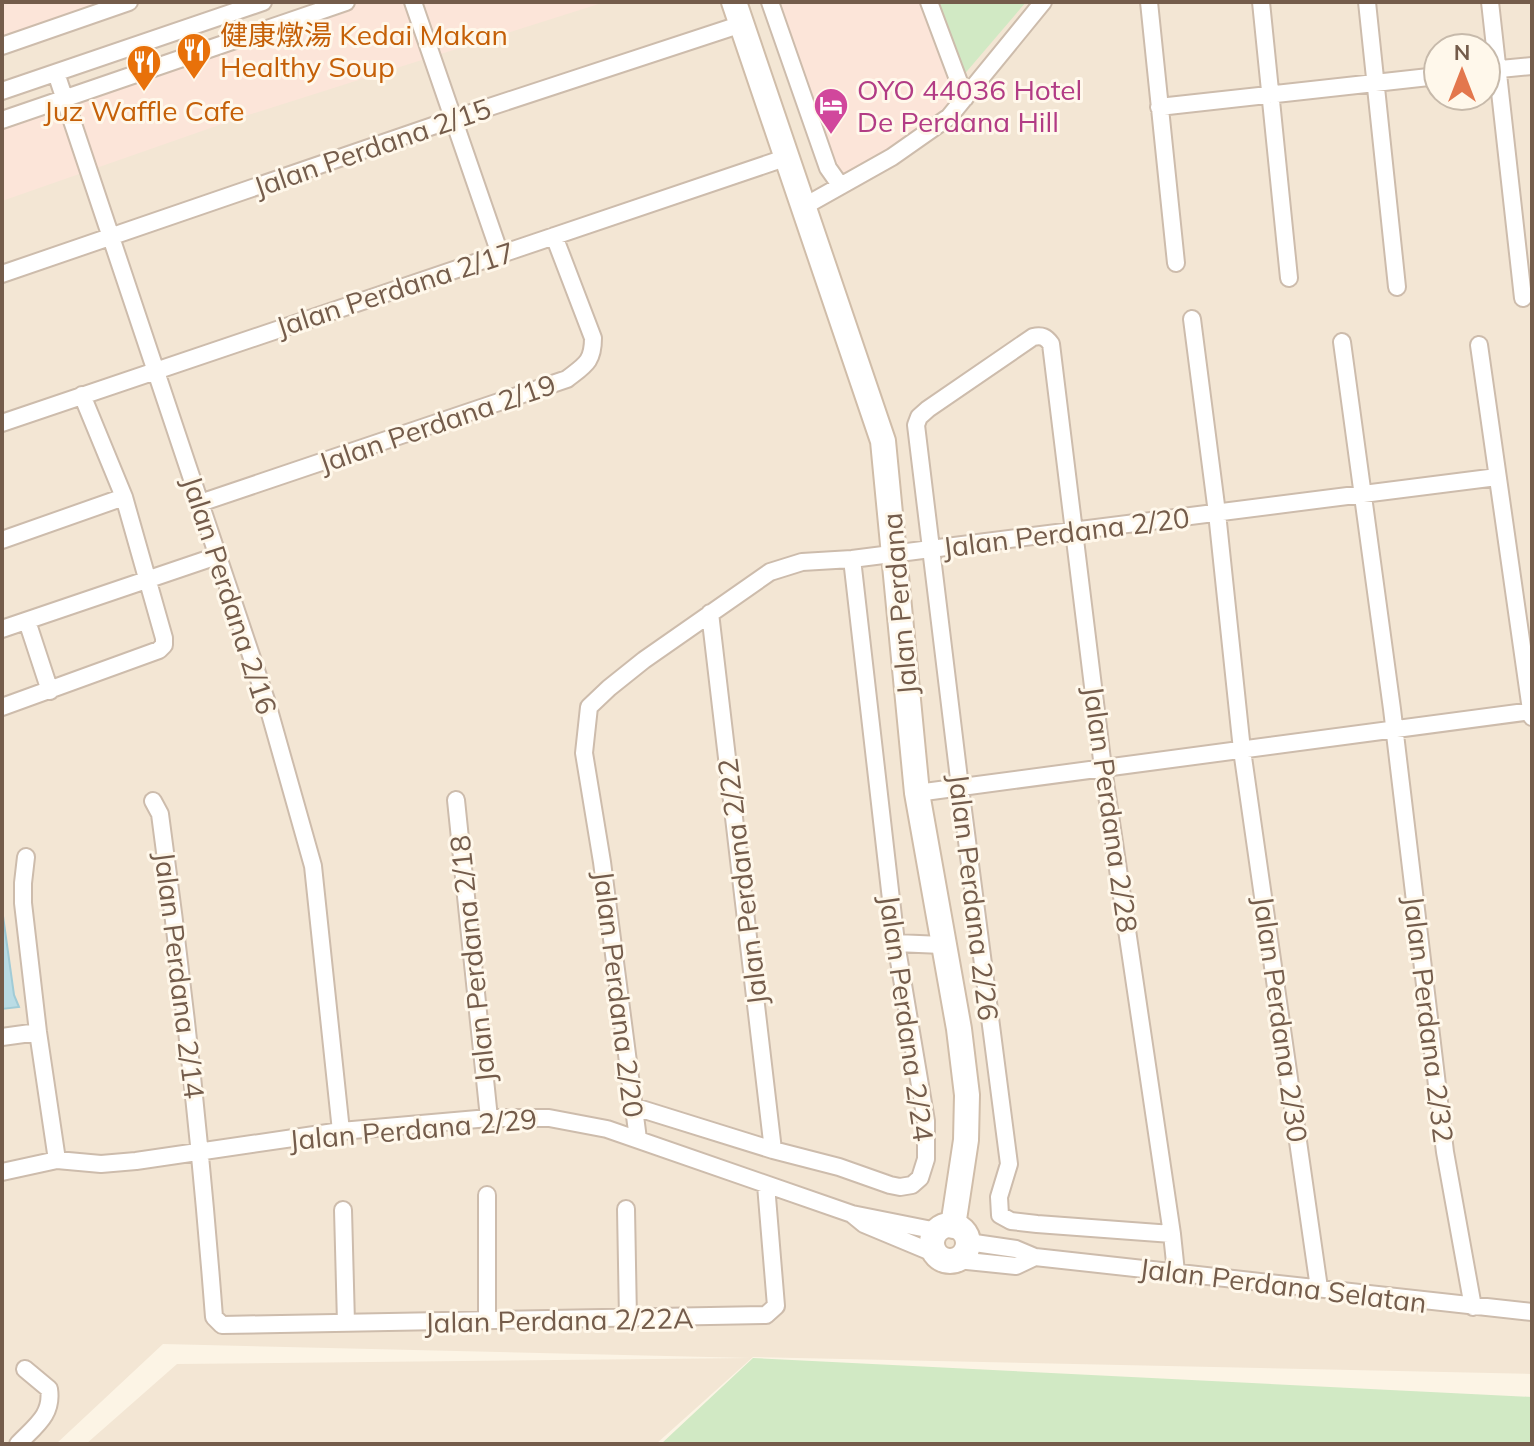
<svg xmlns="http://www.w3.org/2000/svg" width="1534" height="1446" font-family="Mulish,'Noto Sans SC',sans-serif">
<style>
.residential{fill:#f3e6d4;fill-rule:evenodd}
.commercial{fill:#fce5d9}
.green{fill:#d1e9c4}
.water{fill:#badce5;stroke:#a1cbd6;stroke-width:2}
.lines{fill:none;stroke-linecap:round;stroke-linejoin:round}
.street-casing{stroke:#cdbcac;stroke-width:20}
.secondary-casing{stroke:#d0bda9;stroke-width:28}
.street{stroke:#fff;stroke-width:16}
.secondary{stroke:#fff;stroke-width:24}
.labels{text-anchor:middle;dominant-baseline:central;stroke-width:6;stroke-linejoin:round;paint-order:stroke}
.food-label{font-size:28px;fill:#c56008;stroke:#fff8eb;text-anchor:start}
.hotel-label{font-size:28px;fill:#b23c85;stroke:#fff8eb;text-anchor:start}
.street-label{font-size:28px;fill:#745c4b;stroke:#fff8eb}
</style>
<rect width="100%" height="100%" fill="#fcf4e5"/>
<path class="residential" d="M2,2H1532V1374L753,1357L656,1444H86L177,1364L751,1358L163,1344L56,1444H2ZM1438,48H1486V96H1438Z"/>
<path class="commercial" d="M2,2H146L2,53Z
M331,2H605L242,117L2,201V114Z
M764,2H935L971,98L839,194Z"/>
<path class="green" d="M938,2H1026L962,77Z
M753,1358L1532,1397V1444H661Z"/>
<path class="water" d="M2,909L14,995L19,1007L2,1009Z"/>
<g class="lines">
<g class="street-casing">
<path id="street" d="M413,2L500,254
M770,2L828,168L840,185
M929,2L965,98
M1149,2L1176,263
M1261,2L1289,278
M1367,2L1397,287
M1490,2L1523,298
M2,46L129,2
M1490,70L1532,66
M56,73L267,703L313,866L341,1131
M2,91L263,2
M1159,107L1438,76
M2,120L346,2
M803,207L892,157L949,117L1043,2
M2,274L453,119L742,24
M1192,319L1217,513L1242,750L1319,1288
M1342,342L1392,709L1445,1152L1473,1307
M1479,345L1532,717
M2,423L788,157
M200,503L567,379C585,365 593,362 593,338L554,236
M2,540L124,497
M710,613L773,1150
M27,621L50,691
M2,629L217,556
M2,707L159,650L164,645V638L124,497L82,395
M917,793L1532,711
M456,800L489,1118
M153,801L160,814C183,981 201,1148 214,1317L222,1325L766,1315L776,1306L766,1185
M26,857L23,883V903L38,1032L57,1160
M896,943L942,945
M2,1037L38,1032
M635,1107L773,1150L839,1167L890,1185L900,1187L912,1185L920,1178L926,1159V1121L896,943L852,559
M638,1139L602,862L584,753L589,707L609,688L644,660L770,572L802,562L852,559L1497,477
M2,1172L57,1160L101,1164L136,1161L341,1131L489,1118H549L607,1129L852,1214L937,1231
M626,1209L628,1319
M343,1210L346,1323
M853,1215L864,1224L936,1254
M1172,1234L1037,1224L1011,1221L1000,1215L999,1197L1009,1164L960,787L916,425L919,417L928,409L1033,337C1042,335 1046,337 1051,344L1103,768L1172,1234L1176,1272
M968,1242L1016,1249L1035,1257L1532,1312
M957,1260L1016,1266L1035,1257
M487,1321V1195
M18,1444C35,1426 53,1415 49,1389L25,1369"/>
</g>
<g class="secondary-casing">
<path id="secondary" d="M734,2L883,441L917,793L959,1029L967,1095L966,1140L953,1226
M932 1243a18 18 0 1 1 36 0a18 18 0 1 1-36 0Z"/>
</g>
<use href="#street" class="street"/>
<use href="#secondary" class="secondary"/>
</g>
<defs>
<g id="restaurant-pin" transform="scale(1.8)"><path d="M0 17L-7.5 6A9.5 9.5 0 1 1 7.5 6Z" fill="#e8710a" stroke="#fff8eb"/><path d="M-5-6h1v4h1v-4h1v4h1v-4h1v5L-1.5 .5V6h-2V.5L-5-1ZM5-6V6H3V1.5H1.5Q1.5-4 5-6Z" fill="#fff"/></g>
<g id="hotel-pin" transform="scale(1.8)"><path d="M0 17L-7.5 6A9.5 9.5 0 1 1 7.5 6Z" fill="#d1479c" stroke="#fff8eb"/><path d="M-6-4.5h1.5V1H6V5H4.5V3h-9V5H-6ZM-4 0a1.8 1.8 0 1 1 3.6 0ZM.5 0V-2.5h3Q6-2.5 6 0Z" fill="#fff"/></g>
</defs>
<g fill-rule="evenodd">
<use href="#restaurant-pin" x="194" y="50"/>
<use href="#restaurant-pin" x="144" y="62"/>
<use href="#hotel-pin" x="831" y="105"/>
</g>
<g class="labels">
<g class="food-label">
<text x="220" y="34">健康燉湯 Kedai Makan<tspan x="220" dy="32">Healthy Soup</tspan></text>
<text x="144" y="110" text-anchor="middle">Juz Waffle Cafe</text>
</g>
<g class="hotel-label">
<text x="857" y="89">OYO 44036 Hotel<tspan x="857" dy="32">De Perdana Hill</tspan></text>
</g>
<g class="street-label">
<text transform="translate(372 147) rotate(-19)">Jalan Perdana 2/15</text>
<text transform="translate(395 289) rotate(-18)">Jalan Perdana 2/17</text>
<text transform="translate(437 423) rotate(-19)">Jalan Perdana 2/19</text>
<text transform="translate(1066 532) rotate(-7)">Jalan Perdana 2/20</text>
<text transform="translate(230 595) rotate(72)">Jalan Perdana 2/16</text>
<text transform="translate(899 604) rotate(-95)">Jalan Perdana</text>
<text transform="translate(1111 809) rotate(82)">Jalan Perdana 2/28</text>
<text transform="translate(742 882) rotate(-97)">Jalan Perdana 2/22</text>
<text transform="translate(974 897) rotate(83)">Jalan Perdana 2/26</text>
<text transform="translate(472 959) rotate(-96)">Jalan Perdana 2/18</text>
<text transform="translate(180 975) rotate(83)">Jalan Perdana 2/14</text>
<text transform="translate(619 994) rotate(83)">Jalan Perdana 2/20</text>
<text transform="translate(907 1018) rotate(82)">Jalan Perdana 2/24</text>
<text transform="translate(1281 1019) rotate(82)">Jalan Perdana 2/30</text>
<text transform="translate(1429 1019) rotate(83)">Jalan Perdana 2/32</text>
<text transform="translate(413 1129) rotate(-5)">Jalan Perdana 2/29</text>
<text transform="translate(1283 1285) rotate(7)">Jalan Perdana Selatan</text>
<text transform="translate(559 1320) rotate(-1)">Jalan Perdana 2/22A</text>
</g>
</g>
<rect width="1534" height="1446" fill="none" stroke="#745c4b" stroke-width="8"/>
<g transform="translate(1462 72)"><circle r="38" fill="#fff8eb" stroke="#c7baab" stroke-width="2"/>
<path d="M0-6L14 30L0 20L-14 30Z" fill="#e3774d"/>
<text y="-12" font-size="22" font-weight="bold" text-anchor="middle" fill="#745c4b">N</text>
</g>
</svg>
